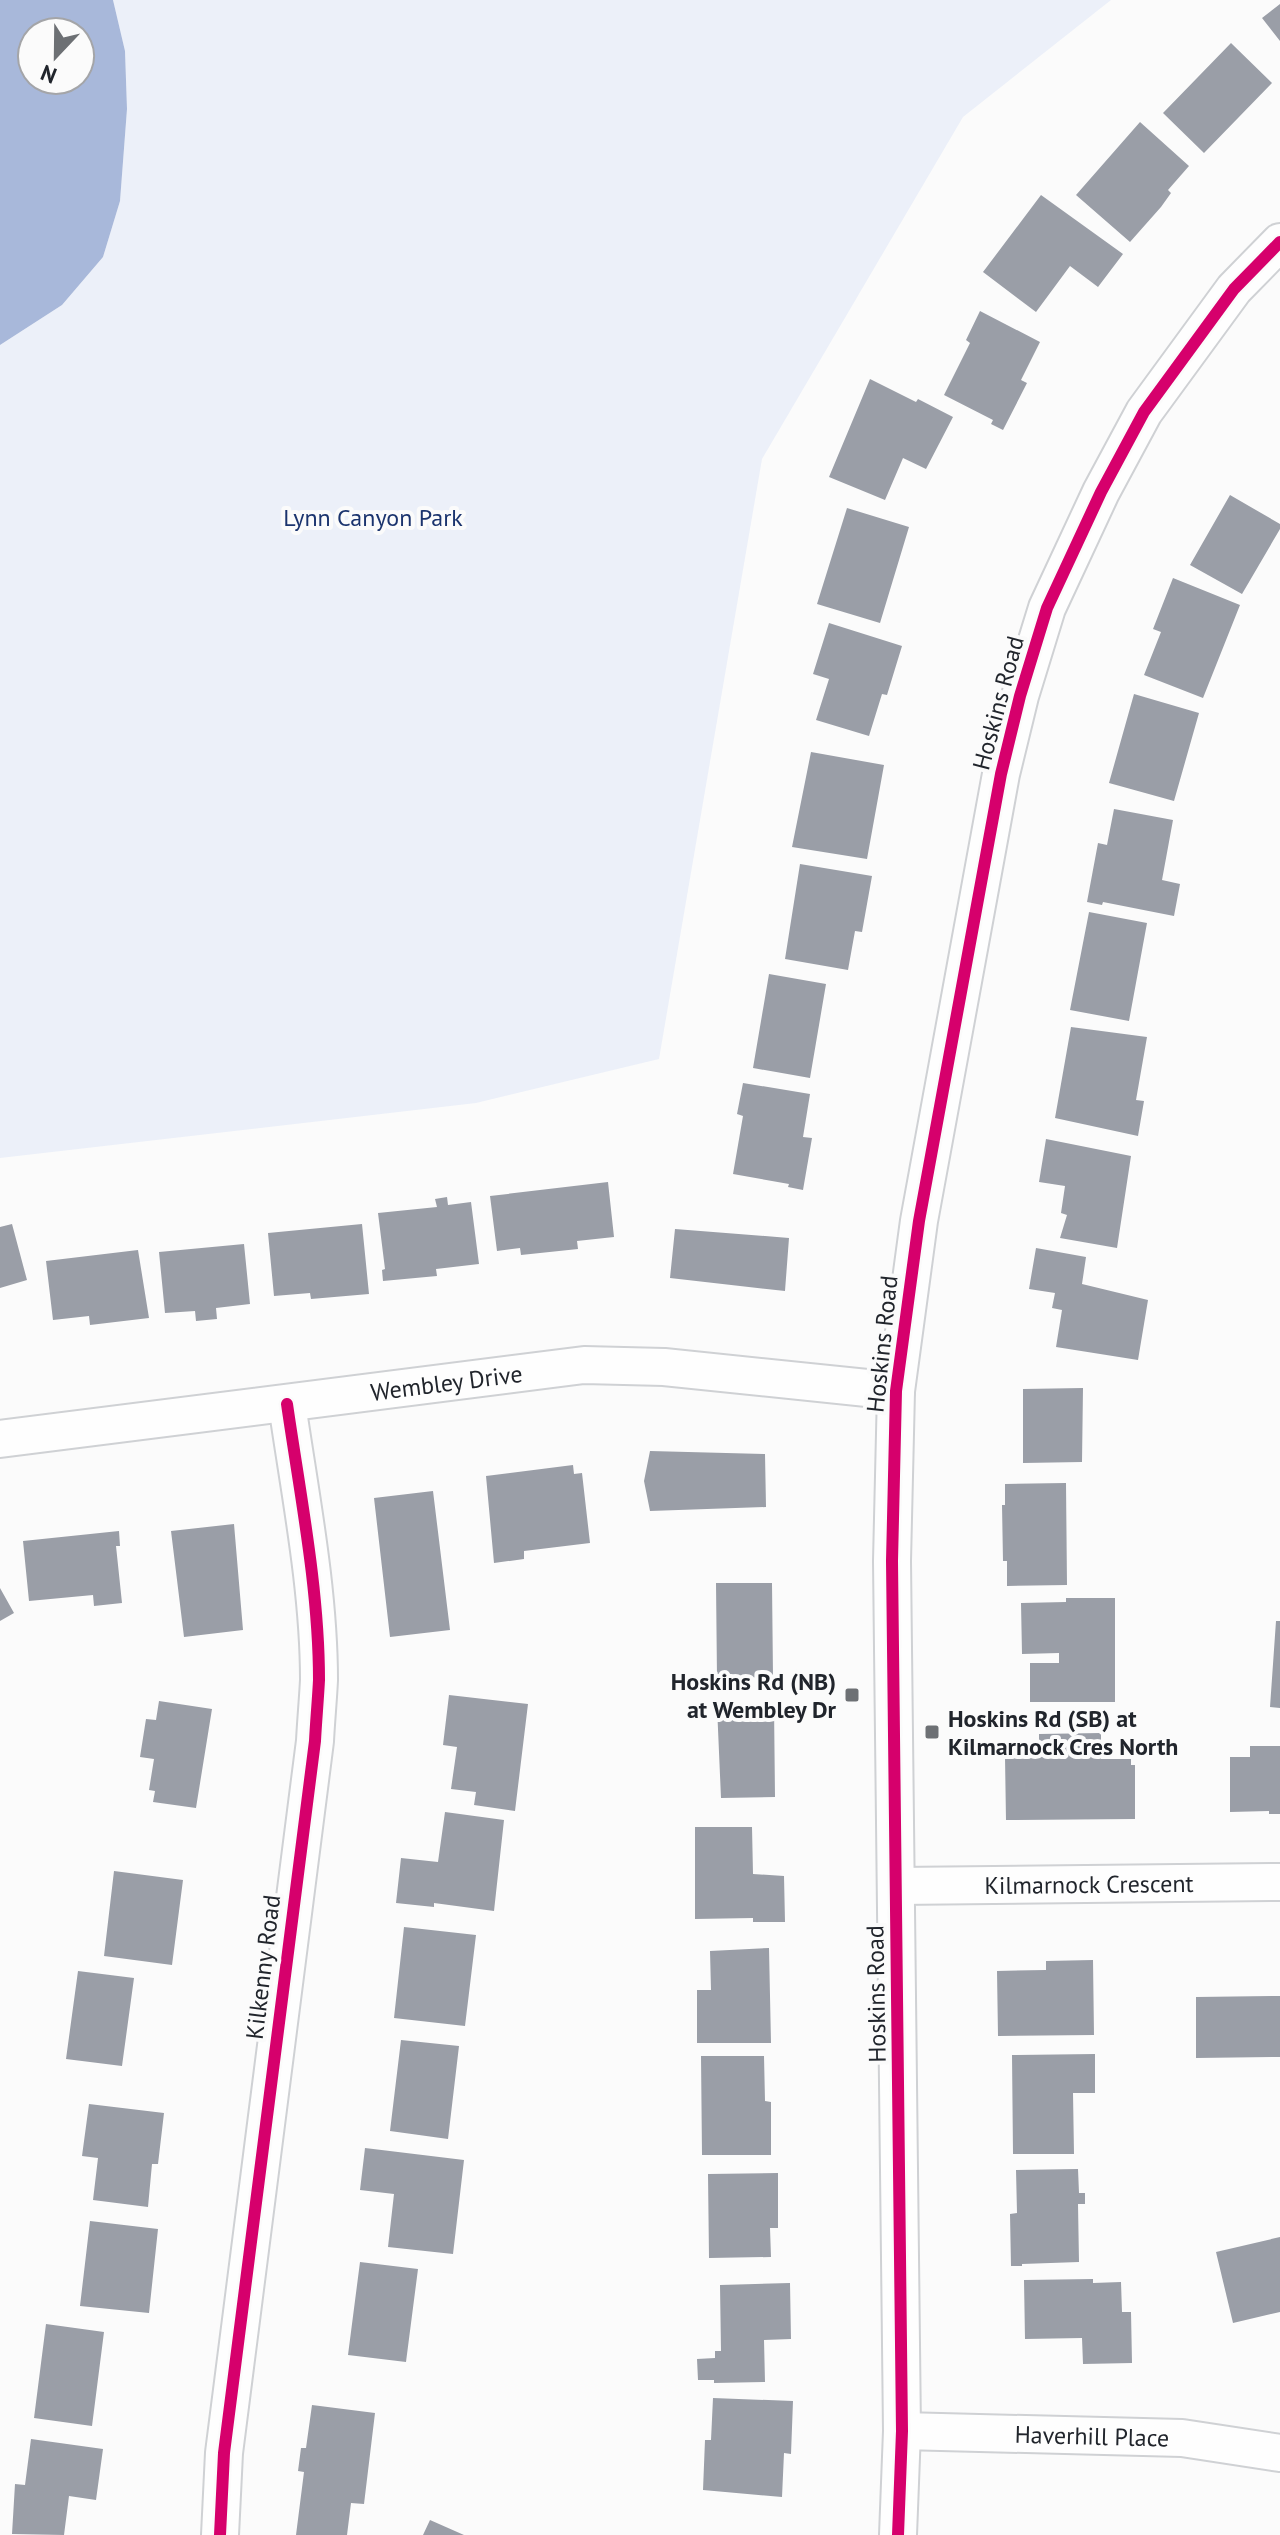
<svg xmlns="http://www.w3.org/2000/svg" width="1280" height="2535" font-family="'PT Sans',sans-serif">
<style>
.green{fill:#ecf0f9}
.water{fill:#a8b8da;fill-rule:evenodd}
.building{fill:#9a9ea7}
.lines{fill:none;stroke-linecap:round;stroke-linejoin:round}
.street-casing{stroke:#cfd1d4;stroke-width:40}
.street{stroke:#fefefe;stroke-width:36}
.cycleway-casing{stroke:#fbfbfb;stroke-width:17}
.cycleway{stroke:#d6006c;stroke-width:12}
.poi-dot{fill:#6d7074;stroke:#fbfbfb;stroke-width:3}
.labels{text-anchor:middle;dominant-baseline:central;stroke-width:8;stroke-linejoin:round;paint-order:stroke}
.park-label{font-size:24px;fill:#1b346e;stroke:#fbfbfb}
.street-label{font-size:24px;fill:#21252c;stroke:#fbfbfb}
.poi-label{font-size:24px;font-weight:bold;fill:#21252c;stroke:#fbfbfb;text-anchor:end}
</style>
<rect width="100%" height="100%" fill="#fbfbfb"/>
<path class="green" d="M113,0H1111L963,117L762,459L659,1059L476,1103L0,1158V345L62,305L103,257L120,201L127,109L125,51Z"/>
<path class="water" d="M0,0H113L125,51L127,109L120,201L103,257L62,305L0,345ZM32,32H80V80H32Z"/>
<path class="building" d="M1280,4V41L1262,18Z
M1231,43L1272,83L1204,153L1163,113Z
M1140,122L1189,166L1168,190L1171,193L1161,207L1130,242L1076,195Z
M1041,195L1123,254L1098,287L1070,266L1036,312L983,272Z
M980,311L1040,342L1021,380L1027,383L1003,430L991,424L993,420L944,395L970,343L966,340Z
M870,379L916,402L918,399L953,417L926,469L903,458L885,500L829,477Z
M1230,495L1280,524V529L1242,594L1190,565Z
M847,508L909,527L880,623L817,604Z
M1173,578L1240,605L1203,698L1144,675L1161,632L1153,629Z
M829,623L902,646L887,695L882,694L869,736L816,720L829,679L813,674Z
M1134,694L1199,713L1174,801L1109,783Z
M811,752L884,765L867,859L792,847Z
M1114,809L1173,820L1162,880L1180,884L1174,916L1103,902L1102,905L1087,902L1098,843L1107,845Z
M800,864L872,876L862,932L855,931L848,970L785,959Z
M1089,912L1147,923L1129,1021L1070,1010Z
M769,974L826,984L810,1078L753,1068Z
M1071,1027L1147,1037L1136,1100L1144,1101L1138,1136L1055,1118Z
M743,1083L810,1094L803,1137L812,1138L803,1190L788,1187L789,1184L733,1174L743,1116L737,1114Z
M1046,1139L1131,1156L1117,1248L1060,1238L1067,1215L1061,1213L1065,1186L1039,1182Z
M608,1182L614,1237L577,1241L578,1249L521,1255L520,1248L497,1251L490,1196Z
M447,1197L448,1205L471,1202L479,1264L436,1269L437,1276L383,1281L382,1270L385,1269L378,1213L437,1207L435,1199Z
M12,1224L27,1280L0,1288V1227Z
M362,1224L369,1294L311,1299L310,1293L274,1296L268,1233Z
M675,1229L789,1238L785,1291L670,1278Z
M244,1244L250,1304L216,1308L217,1319L196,1321L195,1311L165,1313L159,1252Z
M1036,1248L1086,1257L1082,1284L1148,1300L1138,1360L1056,1347L1062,1310L1052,1308L1055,1293L1029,1289Z
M138,1250L149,1318L90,1325L89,1316L53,1320L46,1261Z
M1083,1388L1082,1462L1023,1463V1389Z
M650,1451L765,1454L766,1507L650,1511L644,1481Z
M573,1465L574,1474L582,1473L590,1543L524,1551V1559L494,1563L486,1476Z
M1066,1483L1067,1585L1007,1586V1561H1003L1002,1505H1005V1484Z
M433,1491L450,1630L390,1637L374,1498Z
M234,1524L243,1630L184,1637L171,1531Z
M119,1531L120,1546H116L122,1603L94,1606L93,1595L29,1601L23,1541Z
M716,1583H772L773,1677L717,1678Z
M0,1588L14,1613L0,1621Z
M1066,1598H1115V1702H1030V1663H1059V1653L1022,1654L1021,1603L1066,1602Z
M1276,1621H1280V1708L1270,1707Z
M449,1695L528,1704L515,1811L474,1805L476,1792L451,1789L457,1747L443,1745Z
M159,1701L212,1709L196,1808L153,1802L155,1791L149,1790L154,1759L140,1757L146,1719L156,1720Z
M746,1703L774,1705L775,1797L721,1798L717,1706Z
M1101,1733V1759H1131V1765H1135V1819L1006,1820L1005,1757H1039V1734Z
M1250,1746H1280V1814H1269V1811L1230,1812V1757H1250Z
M445,1812L504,1820L494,1911L434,1903V1907L396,1903L401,1858L438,1862Z
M695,1827H752L753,1874L784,1876L785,1922H753V1918L695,1919Z
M114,1871L183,1880L172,1965L104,1956Z
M404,1927L476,1935L465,2026L394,2018Z
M769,1948L771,2043H697V1990H711L710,1951Z
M1093,1960L1094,2035L998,2036L997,1971L1046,1970V1961Z
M78,1971L134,1978L122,2066L66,2059Z
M1280,1996V2057L1196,2058V1997Z
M401,2040L459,2046L448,2139L390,2131Z
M1095,2054V2093H1073L1074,2154H1013L1012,2055Z
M701,2056H764L765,2101L771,2102V2155H702Z
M89,2104L164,2113L158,2164H152L148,2207L93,2200L98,2158L82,2156Z
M365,2148L464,2160L453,2254L388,2247L394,2194L360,2190Z
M1078,2169L1079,2193H1085V2204H1078L1079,2262L1022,2264V2266H1011L1010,2214L1017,2213L1016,2170Z
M778,2173V2228H770L771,2257L709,2258L708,2174Z
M90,2221L158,2229L149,2313L80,2306Z
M1280,2237V2312L1233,2323L1216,2252Z
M360,2262L418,2269L406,2362L348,2355Z
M1093,2279V2283L1121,2282L1122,2312H1131L1132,2363L1083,2364L1082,2338L1025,2339L1024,2280Z
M790,2283L791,2339L764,2340L765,2382L714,2383V2380H698L697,2359L715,2358V2351H721L720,2285Z
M46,2324L104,2332L92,2426L34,2418Z
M713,2398L793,2401L791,2454L784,2453L782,2497L703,2490L705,2440H711Z
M312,2405L375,2413L364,2504L351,2503L347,2535H296L304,2472L298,2471L301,2448H306Z
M31,2439L103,2449L96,2500L69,2496L64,2535L12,2534L15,2484L25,2485Z
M430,2520L464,2535H423Z"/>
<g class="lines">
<g class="street-casing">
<g id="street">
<path id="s1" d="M0,1439L584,1365L664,1367L896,1391"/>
<path id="s2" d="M897,1886L1280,1882"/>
<path id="s3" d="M902,2431L1182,2438L1280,2453"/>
<path d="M220,2535L224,2453L315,1741C316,1721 318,1700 319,1680C319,1589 300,1494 287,1404"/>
<path d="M898,2535L902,2431L892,1561L896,1391L919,1221L1001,774L1020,696L1047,608L1101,492L1144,412L1234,289L1280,242"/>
</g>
</g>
<use href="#street" class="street"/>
<g class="cycleway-casing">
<path id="cycleway" d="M220,2535L224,2453L315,1741C316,1721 318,1700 319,1680C319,1589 300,1494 287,1404
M898,2535L902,2431L892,1561L896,1391L919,1221L1001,774L1020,696L1047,608L1101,492L1144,412L1234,289L1280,242"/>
</g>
<use href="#cycleway" class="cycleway"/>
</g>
<g class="poi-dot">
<rect x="844" y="1687" width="16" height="16" rx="4"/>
<rect x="924" y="1724" width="16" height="16" rx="4"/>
</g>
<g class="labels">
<g class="park-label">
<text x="373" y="517">Lynn Canyon Park</text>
</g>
<g class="street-label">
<text transform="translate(998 703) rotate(-75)">Hoskins Road</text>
<text transform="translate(882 1344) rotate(-84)">Hoskins Road</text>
<text stroke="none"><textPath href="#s1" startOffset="450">Wembley Drive</textPath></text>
<text stroke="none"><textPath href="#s2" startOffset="192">Kilmarnock Crescent</textPath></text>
<text transform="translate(263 1967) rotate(-83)">Kilkenny Road</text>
<text transform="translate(876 1994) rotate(-91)">Hoskins Road</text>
<text stroke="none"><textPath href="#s3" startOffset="190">Haverhill Place</textPath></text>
</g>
<g class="poi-label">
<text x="836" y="1681">Hoskins Rd (NB)<tspan x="836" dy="28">at Wembley Dr</tspan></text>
<text x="948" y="1718" text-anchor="start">Hoskins Rd (SB) at<tspan x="948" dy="28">Kilmarnock Cres North</tspan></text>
</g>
</g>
<g transform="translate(56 56) rotate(202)"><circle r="38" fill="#fbfbfb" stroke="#a4a5a8" stroke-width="2"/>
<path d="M0-6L14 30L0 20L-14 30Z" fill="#6d7074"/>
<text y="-12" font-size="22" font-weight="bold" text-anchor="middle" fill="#21252c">N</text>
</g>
</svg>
